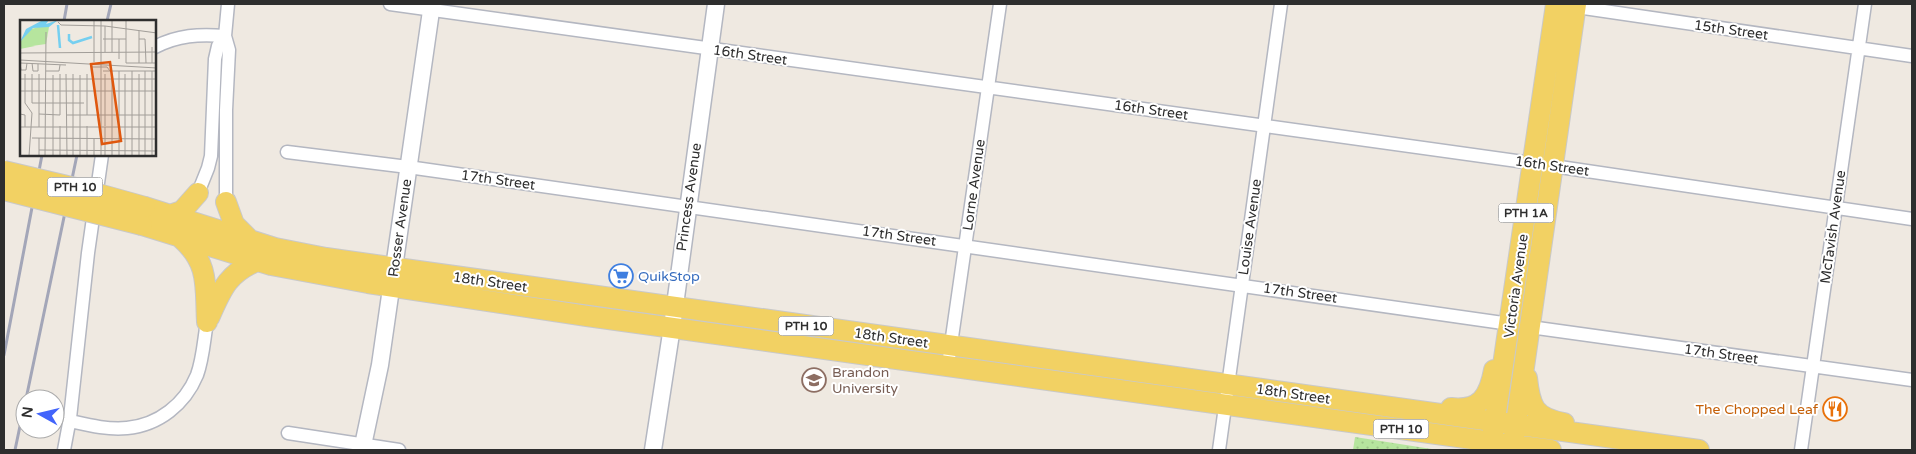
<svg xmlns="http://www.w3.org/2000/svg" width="1916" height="454" font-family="'Varela Round',sans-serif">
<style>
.park{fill:url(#park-dots)}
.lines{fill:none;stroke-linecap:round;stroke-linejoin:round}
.minor-casing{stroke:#b4b7c1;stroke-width:15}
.tertiary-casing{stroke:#b4b7c1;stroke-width:19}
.primary-casing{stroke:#c9c9c9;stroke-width:22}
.minor{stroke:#fff;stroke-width:12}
.tertiary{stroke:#fff;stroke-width:16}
.primary{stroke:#f2d163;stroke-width:20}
.rail{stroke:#a3a6b8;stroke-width:3}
.primary-bridge-casing{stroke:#c9c9c9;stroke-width:22;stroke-linecap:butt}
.primary-bridge{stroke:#f2d163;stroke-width:20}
.labels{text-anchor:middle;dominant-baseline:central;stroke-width:4;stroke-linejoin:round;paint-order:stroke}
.shield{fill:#fff;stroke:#6d6d6d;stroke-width:1}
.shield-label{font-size:12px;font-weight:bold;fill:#2e2e2e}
.street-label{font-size:14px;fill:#2e2e2e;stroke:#fff}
.shop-label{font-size:14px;fill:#366cbe;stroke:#fff;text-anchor:start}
.education-label{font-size:14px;fill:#785e54;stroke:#fff;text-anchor:start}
.food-label{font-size:14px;fill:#c56008;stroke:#fff;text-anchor:end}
.inset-river{fill:none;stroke:#75cff0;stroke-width:2.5}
.inset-road{fill:none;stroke:#a29e99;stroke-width:1}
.view{fill:#df570e;fill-opacity:0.15;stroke:#df570e;stroke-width:2.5}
.inset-edge{fill:none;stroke:#2e2e2e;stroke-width:2.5}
</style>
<defs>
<pattern id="park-dots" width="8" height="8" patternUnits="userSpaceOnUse" patternTransform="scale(1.25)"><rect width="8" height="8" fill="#b6e59e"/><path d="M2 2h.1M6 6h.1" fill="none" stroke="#9dc588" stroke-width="1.8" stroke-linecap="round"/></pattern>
</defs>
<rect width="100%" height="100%" fill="#efe9e1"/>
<path class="park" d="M1355,437L1438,450H1353Z"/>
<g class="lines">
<g class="minor-casing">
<path id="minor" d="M390,4L1553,166L1912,219
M1570,6L1912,56
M155,47C178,35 199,34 225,36
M287,152L408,167L1510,324
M198,193L208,168L211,156L215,59L218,46L225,36
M226,202V110L229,50L225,36L228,4
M1530,327L1912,380
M948,365L1000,4
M70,421C88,425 108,430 127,428C159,425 185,404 197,375C203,359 204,339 207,322
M288,433L399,450
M64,450L70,418L88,253L102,155
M1219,450L1281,4
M1801,450L1865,4"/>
</g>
<g class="tertiary-casing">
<path id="tertiary" d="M362,450L380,365L432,4
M653,450L672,327L716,4"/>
</g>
<g class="primary-casing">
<path id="primary" d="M226,202L234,224L249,239
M145,207L275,248L326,258L1699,450
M170,215L182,211L198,193
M142,225L271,265L368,283L587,316L1551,450
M181,238C210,264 205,286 207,322
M209,318C222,289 227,274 257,261
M1527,378C1530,406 1534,418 1564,423
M1451,408C1480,411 1489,397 1494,370
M1493,433L1556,4
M1514,437L1576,4"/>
</g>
<use href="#minor" class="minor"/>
<use href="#tertiary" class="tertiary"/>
<use href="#primary" class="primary"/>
<path class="rail" d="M64,21L67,4
M107,21L111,4
M4,355L42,155
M26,399L77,155
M15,450L25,402"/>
<g class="primary-bridge-casing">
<path id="primary-bridge" d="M4,171L84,190L145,207
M4,190L142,225"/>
</g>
<use href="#primary-bridge" class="primary-bridge"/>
</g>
<defs>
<g id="supermarket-ring" transform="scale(1.25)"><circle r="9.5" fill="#fff" stroke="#3f7fe0" stroke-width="1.5"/><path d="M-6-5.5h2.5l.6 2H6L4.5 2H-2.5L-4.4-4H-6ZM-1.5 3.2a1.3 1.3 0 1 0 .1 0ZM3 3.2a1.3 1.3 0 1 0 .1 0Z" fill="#3f7fe0"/></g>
<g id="university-ring" transform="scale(1.25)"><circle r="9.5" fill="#fff" stroke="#8d6e63" stroke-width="1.5"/><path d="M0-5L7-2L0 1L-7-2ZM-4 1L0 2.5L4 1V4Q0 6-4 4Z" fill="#8d6e63"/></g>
<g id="restaurant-ring" transform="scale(1.25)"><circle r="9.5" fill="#fff" stroke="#e8710a" stroke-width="1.5"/><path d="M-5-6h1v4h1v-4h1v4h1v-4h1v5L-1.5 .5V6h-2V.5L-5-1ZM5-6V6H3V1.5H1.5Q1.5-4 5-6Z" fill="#e8710a"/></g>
</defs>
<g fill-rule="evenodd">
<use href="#supermarket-ring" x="621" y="276"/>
<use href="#university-ring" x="814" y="380"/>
<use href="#restaurant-ring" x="1835" y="409"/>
</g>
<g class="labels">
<g class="shield">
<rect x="47.5" y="177.5" width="55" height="19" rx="4"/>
<rect x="1498.5" y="203.5" width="55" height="19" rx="4"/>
<rect x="778.5" y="316.5" width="55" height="19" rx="4"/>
<rect x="1373.5" y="419.5" width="55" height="19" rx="4"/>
</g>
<g class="shield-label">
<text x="75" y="187">PTH 10</text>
<text x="1526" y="213">PTH 1A</text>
<text x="806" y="326">PTH 10</text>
<text x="1401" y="429">PTH 10</text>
</g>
<g class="street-label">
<text transform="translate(1731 30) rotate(8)">15th Street</text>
<text transform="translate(750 55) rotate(8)">16th Street</text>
<text transform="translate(1151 110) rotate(8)">16th Street</text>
<text transform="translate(1552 166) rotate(8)">16th Street</text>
<text transform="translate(498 180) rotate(8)">17th Street</text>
<text transform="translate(974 185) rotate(-82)">Lorne Avenue</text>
<text transform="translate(689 197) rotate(-82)">Princess Avenue</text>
<text transform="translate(1250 227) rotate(-82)">Louise Avenue</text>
<text transform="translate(1833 227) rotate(-82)">McTavish Avenue</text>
<text transform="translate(400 228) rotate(-82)">Rosser Avenue</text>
<text transform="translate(899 236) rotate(8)">17th Street</text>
<text transform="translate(490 282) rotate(8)">18th Street</text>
<text transform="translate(1516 286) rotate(-82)">Victoria Avenue</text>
<text transform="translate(1300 293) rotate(8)">17th Street</text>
<text transform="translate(891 338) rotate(8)">18th Street</text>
<text transform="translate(1721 354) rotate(8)">17th Street</text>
<text transform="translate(1293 394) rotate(8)">18th Street</text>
</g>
<g class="shop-label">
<text x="638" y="276">QuikStop</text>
</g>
<g class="education-label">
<text x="832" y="372">Brandon<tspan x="832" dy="16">University</tspan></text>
</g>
<g class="food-label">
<text x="1818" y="409">The Chopped Leaf</text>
</g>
</g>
<g transform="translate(20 20)">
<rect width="136" height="136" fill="#efe9e1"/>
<path d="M19,7L9,25L15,26L0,29V22L11,9Z" fill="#b6e59e"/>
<path d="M17,7H29L26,24L5,27L4,24Z" fill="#b6e59e"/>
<path d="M23,0H29L26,4L38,0L29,7L13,8L0,22L6,9Z" fill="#75cff0"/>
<path class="inset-river" d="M38,5L40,28M49,14V20L53,23L72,17"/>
<path class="inset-road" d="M81,0V136M92,0V32M106,0V43H137M38,2L41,5L85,6L137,13M85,6V32M119,11V43M83,19H106M119,19H125L126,43M132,27V43M0,33L137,32M99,39V19M0,40L137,48M74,42V0M0,43L46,45M0,43L1,50H6L7,43M12,43L13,51H18V44M71,47H87L90,51M26,51H39L40,45M83,51H137M99,51V136M112,51V136M125,51V136M132,51V136M5,54V83L12,93L9,136M12,54V83H64M19,54V107M46,54L47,136M53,54V136M85,54V106M92,54V136M105,54V136M119,54V136M33,55V136M60,55V136M0,59H137M0,71H137M0,94L5,95V107M19,94L40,95V54M46,95H137M67,95V54M40,106V136M67,106V136M0,107H137M85,107V136M12,118L137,119M74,119V136M19,130L137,131M19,136V118M25,136L26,12"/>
<path class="view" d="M90,42L101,121L82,124L71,44Z"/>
<rect width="136" height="136" class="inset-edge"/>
</g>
<rect width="1916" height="454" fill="none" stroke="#2e2e2e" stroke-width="10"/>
<g transform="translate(40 414) rotate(278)"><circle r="24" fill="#ffffff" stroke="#ababab"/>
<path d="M0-4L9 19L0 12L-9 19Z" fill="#4264fb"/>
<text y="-8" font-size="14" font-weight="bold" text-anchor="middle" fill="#2e2e2e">N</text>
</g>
</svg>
